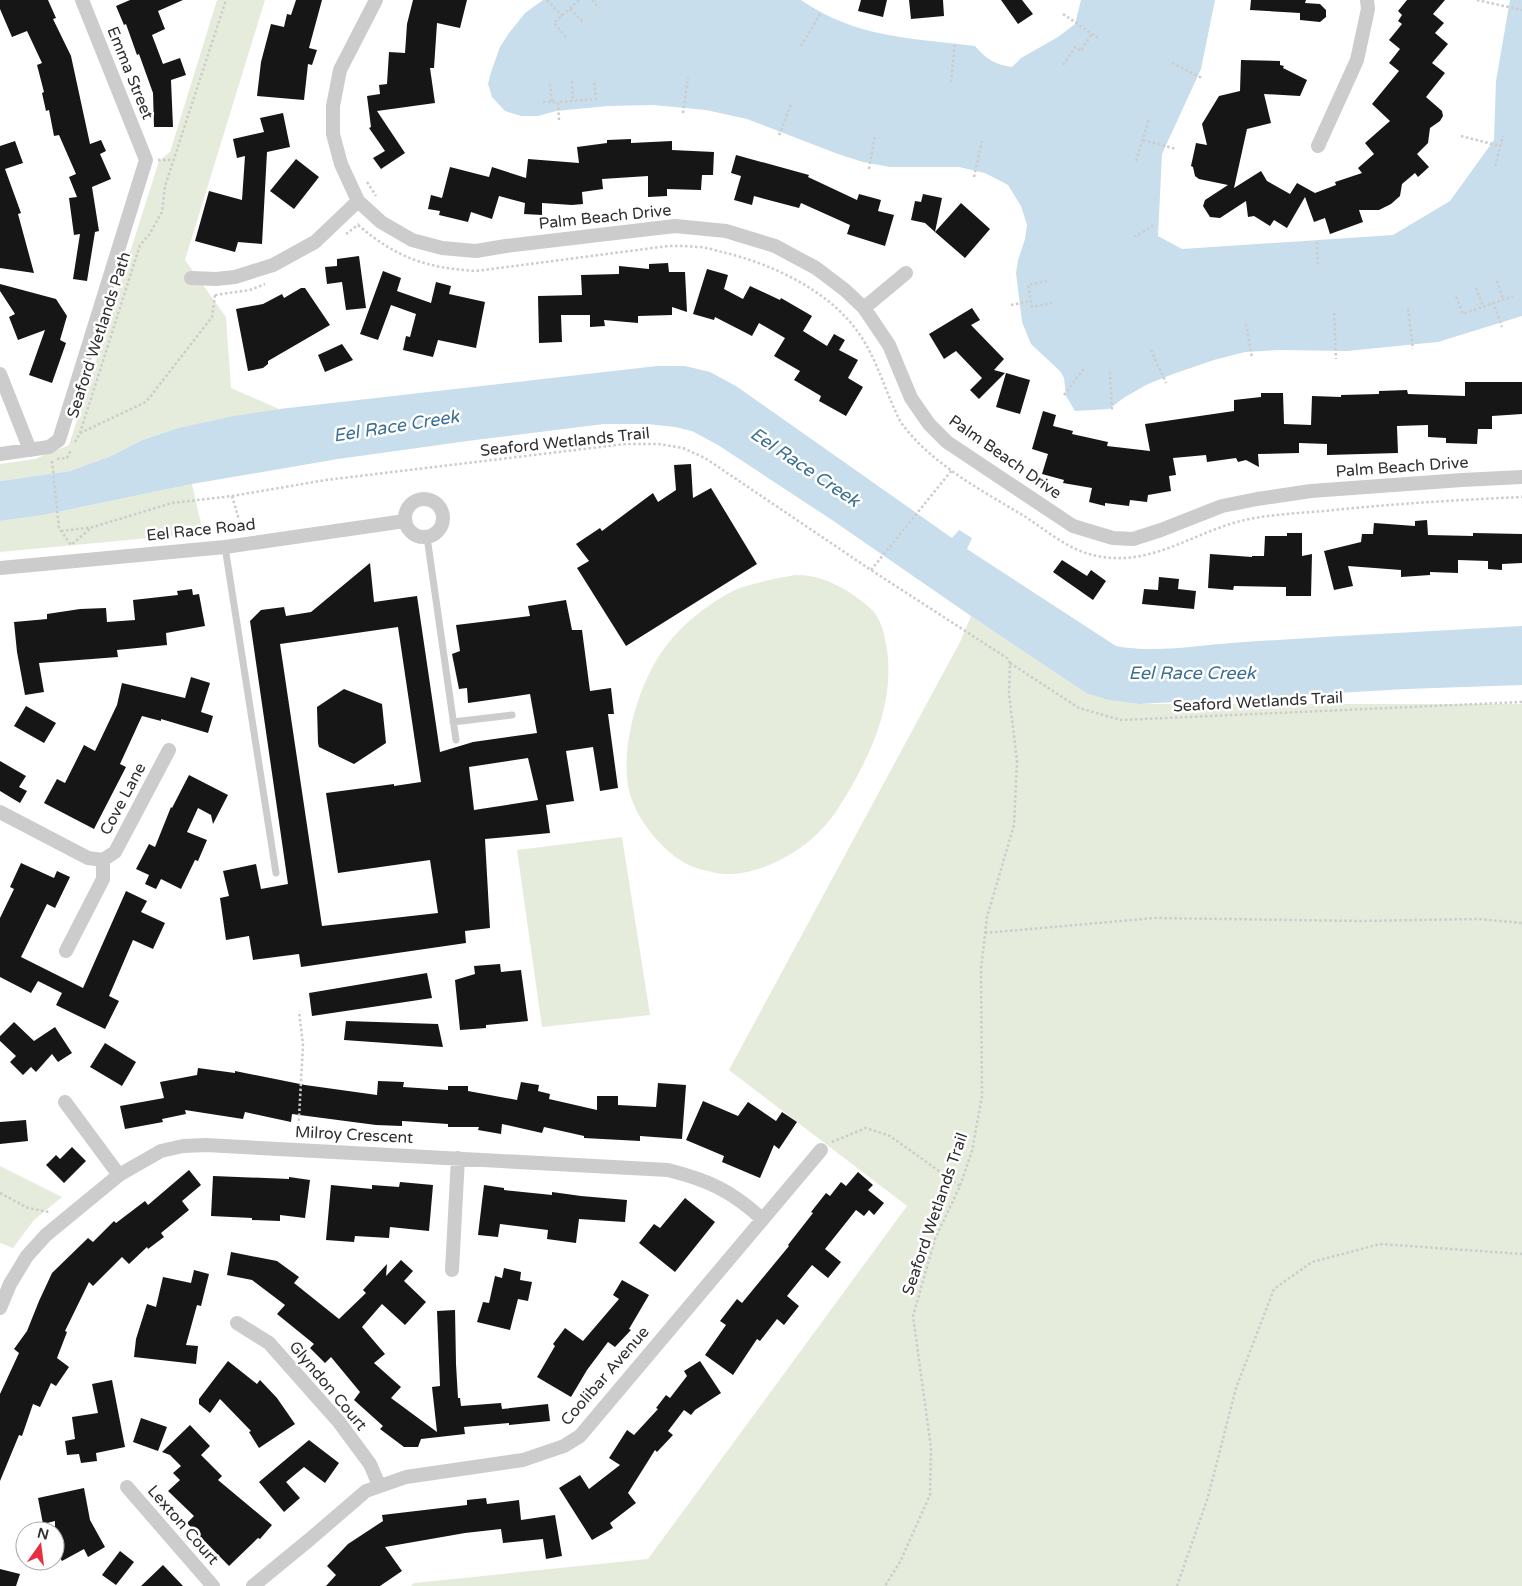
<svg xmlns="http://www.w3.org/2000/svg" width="1522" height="1586" font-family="'Varela Round',sans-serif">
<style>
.green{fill:#e5ecdc}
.water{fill:#c8deec}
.building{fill:#161616;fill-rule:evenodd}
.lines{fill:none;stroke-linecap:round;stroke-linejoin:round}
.path{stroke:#ccc;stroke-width:2.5;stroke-dasharray:2.5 2.5;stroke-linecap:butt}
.lane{stroke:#ccc;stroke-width:7}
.street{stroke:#ccc;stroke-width:14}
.labels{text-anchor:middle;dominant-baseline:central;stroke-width:5;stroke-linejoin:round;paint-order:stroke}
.street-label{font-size:16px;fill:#2f2f2f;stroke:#fff}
.water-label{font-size:18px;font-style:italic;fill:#3c7192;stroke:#fff}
</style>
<rect width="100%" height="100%" fill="#fff"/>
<path class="green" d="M217,0H265L185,260L226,317L231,388L279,409L178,428L140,441L111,456L70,471L0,481V464L35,459L69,445L159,161L170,152Z
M192,484L203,533L0,552V521L43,515Z
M795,575C817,575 830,581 849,592C857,598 867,604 873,611C880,619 883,629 885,639C897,692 876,744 850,789C841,804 832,820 819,832C796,856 746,882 712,872C705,870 698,869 691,866C663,854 632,815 628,785C621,741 641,675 670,641C685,622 717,597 740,588C758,582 777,578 795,575Z
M971,616L1086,693L1108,700L1139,704H1522V1586H411L414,1583L648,1559L907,1206L729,1070L960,642Z
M622,837L650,1015L542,1027L517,850Z
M0,1166L62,1197L34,1220L13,1248L0,1243Z"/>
<path class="water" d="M543,0H801C856,38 911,38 975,46C985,58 995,65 1012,67L1021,58L1058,37L1075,24L1081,0H1215L1201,69L1162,154L1158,236L1182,249L1393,235L1450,201L1494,140L1496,81L1510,0H1522V316L1438,342L1347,351L1281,350L1245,352L1214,360L1173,374L1148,384L1125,397L1109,409L1075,411L1066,396L1064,378L1060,371L1031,344L1022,322L1016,273L1018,260L1025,239L1027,225L1021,206L1008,185L985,173L959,167H890L863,162L838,154L747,119L706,110L653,105L608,106L556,111L538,116H521L505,111L492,97L488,84L491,72L500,47L509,33L525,13Z
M657,366H685L710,372L736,386L952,538L959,530L972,538L967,549L1116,646C1155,654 1206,644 1245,642C1337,636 1430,631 1522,626V685L1407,689L1139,704L1108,700L1086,693L971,616L832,520L718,445L692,431L675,427L647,424H604L475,440L338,459L192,484L43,515L0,521V481L70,471L111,456L140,441L178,428L234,416L279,409Z"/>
<path class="building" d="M0,0H48L56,18L53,19L71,56L90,144L101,140L106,151L100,154L111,179L92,187L99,231L95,232L87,281L73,279L80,234L74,235L69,198L77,197L69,177L76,174L59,135L54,136L49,110L46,111L42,93L44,92L37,65L42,63L27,31L12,37L0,9Z
M130,0H183L158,11L165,29L152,35L163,64L180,58L186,75L171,80L173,127H154L153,93L139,54L137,55L126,24L124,25L116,6Z
M296,0H322L309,48L317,50L312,65L308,64L304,100L257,96L261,62L271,24L284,27L287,14L291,15Z
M413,0H467L460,28L437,23L434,68H430L435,103L377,111L405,153L381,169L373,158L385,151L369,128L371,127L367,96L380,94L379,85L387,84L389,52L405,53L407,24Z
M861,0H887L883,17L858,11Z
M909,0H943L944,16L911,19Z
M1001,0H1022L1033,14L1018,24Z
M1251,0H1306L1305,3L1320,4L1326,10V17L1320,22L1300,20V13L1250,10Z
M1407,0H1445L1433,14L1444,23L1435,33L1448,44L1432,63L1445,73L1426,97L1442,111L1443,116L1440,121L1430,128L1428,143L1417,154L1429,167L1418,177L1415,173L1402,184L1400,196L1391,204L1379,210H1359L1363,222L1330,234L1325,218L1314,222L1305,197L1287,228L1274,220L1270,226L1254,216L1248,217L1246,201L1220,218L1210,217L1203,206L1205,200L1228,185L1199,179L1195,176L1193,167L1191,166L1196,143L1207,145L1202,124L1219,96L1240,91L1241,60L1280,61V65L1284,66L1283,68L1307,80L1300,96L1264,94L1271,123L1247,129L1234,188L1261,171L1267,181L1290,194L1297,183L1315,193L1336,185L1335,182L1362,173L1358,168L1374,154L1365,143L1390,121L1372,104L1399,71L1389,63L1400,49L1389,40L1402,24L1398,21L1402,15L1398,11Z
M283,113L290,147L267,152L262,244L238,242L235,252L195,241L209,191L242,200L245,156L237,158L233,139L264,132L260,118Z
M631,139V143L672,141V150L714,152L713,175H702L701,190L667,189V196L648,197V176L602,179L603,189L582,192L583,204L572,205L542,203V215L524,214L525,203L499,196L492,219L471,212L468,222L439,215L440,211L428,209L431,195L442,198L450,167L489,177L492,167L526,178L528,159L579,163L577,147L607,143V140Z
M15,141L23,163L5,169L21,213L18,214L34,273L0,268V146Z
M736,155L809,175L808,177L857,200L859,194L881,200L878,211L894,215L885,246L847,234L850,225L801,203L799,208L754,196L752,205L734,200L741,176L731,173Z
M296,159L319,177L294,209L270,191Z
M923,194L942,198L935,232L925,223L911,220L915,201L921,202Z
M961,203L990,229L965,258L935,232Z
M359,256L366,308L346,310L342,282L327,284L325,267L337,266V259Z
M668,263L669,272H685L687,312L672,307V315L638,316V323L604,320L605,326L590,327V315H561L562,342L539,343L538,296L582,295L581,275L619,274V266L649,269V264Z
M707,269L728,275L724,289L743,299L750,286L780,300L781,298L812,316L803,331L827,346L834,334L845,340L839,350L858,360L848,378L863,387L846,416L819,401L821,396L794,380L800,371L774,356L785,338L759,323L752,336L715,317L714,320L693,314Z
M383,271L401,278L397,291L431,303L436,282L451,286L449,294L485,302L476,348L438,340L433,357L403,350L406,336L410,337L416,314L391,305L378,340L360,334Z
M0,284L56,299L67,316L60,340L66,343L52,383L29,375L45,330L18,340L9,317L15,314L0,291Z
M301,288H305L330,325L268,361V364L263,368L248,371L236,309L263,304L282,294L284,298Z
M972,308L980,320L971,325L1004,359L994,370L1005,373L979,399L970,390L982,378L956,351L944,359L929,334Z
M342,344L353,360L325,372L318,355Z
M1006,373L1030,380L1020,414L996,407Z
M1465,382H1522V414L1492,416V429H1478L1477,444L1446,443V438L1428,437V425L1397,426L1398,453L1327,455V444L1299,443V453L1258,454L1259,467L1246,460L1238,462L1236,458L1207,462L1206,455L1173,458L1176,475L1169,476L1171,491L1148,495L1147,502L1130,500L1129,506L1105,503V506L1089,502L1092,488L1063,483L1064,480L1042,474L1048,454L1032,449L1043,411L1056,415L1053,426L1073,431L1072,434L1108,442L1107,446L1150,451L1145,424L1234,411V400L1261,397V393H1283L1284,424L1311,425L1312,396L1341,397V395L1379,394V391L1407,390L1408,394L1465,396Z
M691,464L693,498L711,488L757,564L626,646L577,568L589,561L576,544L600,528L602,531L653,493L658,502L676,490L674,465Z
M1427,520L1428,535L1473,536V533L1522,534V563L1502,564V570L1488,569V561L1458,560V573L1430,572V575L1401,577V570L1348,566L1353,586L1334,590L1324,551L1361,542L1362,534H1373L1374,523L1415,526V521Z
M1287,533H1302V556L1312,554L1311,596H1286V587L1234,586L1233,590L1208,588L1210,554L1252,557V556H1264L1265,536H1287Z
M1062,560L1087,576L1091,570L1106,581L1093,600L1053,572Z
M370,563L374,602L417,596L440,752L473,742L537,733L530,694L468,703L467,688L459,689L452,654L460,651L456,625L530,616L528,606L566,600L572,630H582L590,691L611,688L614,714H608L618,788L600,791L593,747L566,751L574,801L546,805L550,833L485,839L490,928L465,931L466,943L301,967L299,954L253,960L249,936L226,940L220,898L229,896L223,871L256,864L261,889L288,884L250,621L261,610L284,607L286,616L311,612ZM398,627L421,782L394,786V784L326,793L338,873L430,860L438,913L322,926L280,644ZM528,758L538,800L474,810L469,767Z
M1159,577L1179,579L1178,589L1196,591L1194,609L1142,604L1144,589L1158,590Z
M192,589L193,595L199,594L205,626L166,633L167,645L117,650L118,657L39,663L44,692L25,695L17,652L14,622L47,619V614L80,609L106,608L107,622L135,620L133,600L178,595L177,591Z
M191,677L210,683L201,712L213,716L208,733L161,719V721L142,716L120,764L126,767L94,829L44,803L57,779L65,783L84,745L95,751L117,705L122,683L185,698Z
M344,689L382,704L386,743L354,764L319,747L318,743L317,707Z
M26,706L56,723L44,743L14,726Z
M0,761L26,776L19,787L27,791L20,803L0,791Z
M189,775L228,795L213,824L211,815L198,808L187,832L207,840L198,861L195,860L181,889L161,879L156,889L145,884L149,875L136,869L149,844L155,847L171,807L172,808Z
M21,863L54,878L57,871L70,877L55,908L47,904L21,957L83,988L126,891L147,901L141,912L165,923L153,949L133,940L109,996L119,1001L105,1029L56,1005L62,993L38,981L31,993L0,977V918L14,889L10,887Z
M500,964L501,972L521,970L528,1021L486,1025V1028L460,1030L455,980L475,974L474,966Z
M427,973L432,998L312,1016L309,993Z
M346,1021L438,1024L443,1047L344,1040Z
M14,1022L34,1041L55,1027L72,1053L58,1062L52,1054L36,1072L31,1067L23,1075L10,1062L16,1056L0,1041V1036Z
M105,1043L136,1062L122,1086L90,1067Z
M198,1068L235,1073V1071L305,1085L377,1095L378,1081L404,1082L403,1087L448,1090V1086H468V1091L517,1100L521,1082L539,1085L538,1091L550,1094L549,1099L597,1110V1096H618V1105L656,1107L658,1083L686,1085L682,1139L640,1136V1141L584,1138V1136L544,1127L542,1133L502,1124L501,1134L478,1130L479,1127H448V1124L402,1121V1126L376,1125L292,1114L291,1122L245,1112L243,1119L185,1110L186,1114L162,1119L163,1122L125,1129L120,1106L164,1098L160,1082L197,1075Z
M703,1101L738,1116L748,1102L776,1121L782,1112L797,1122L779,1149L774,1145L760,1178L722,1162L724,1156L686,1140Z
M26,1120L28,1141L0,1144V1122Z
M72,1147L86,1161L64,1183L46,1165L56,1155L60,1159Z
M189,1170L201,1185L182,1201L189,1210L161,1233L164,1237L148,1249L147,1247L129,1264L122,1257L93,1286L89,1282L65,1331L67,1332L57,1358L69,1367L56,1386L51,1383L40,1407L33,1404L22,1436L19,1435L0,1481V1394L19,1353L14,1349L27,1331L39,1301L52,1273L88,1238L93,1242L114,1221L116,1223L145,1201L148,1205Z
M858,1172L873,1185L868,1190L884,1203L874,1215L869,1210L864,1216L856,1210L825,1249L841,1262L828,1278L812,1265L787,1296L799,1306L784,1325L777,1319L760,1341L757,1339L733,1375L705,1355L726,1325L720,1321L737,1299L742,1303L789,1246L788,1245L813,1213L811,1212L826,1193L830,1196L841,1182L846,1186Z
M213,1176L289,1179V1177L310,1180L305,1218L280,1215V1221L252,1220V1218L211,1216Z
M400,1182L433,1185L429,1231L390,1227L389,1238L355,1236L354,1242L326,1240L331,1185L372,1189V1185L399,1187Z
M484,1185L504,1188V1190L552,1195V1192L581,1196L627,1200L625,1222L579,1219L576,1243L547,1239L548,1230L500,1224L498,1237L478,1235Z
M685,1198L715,1222L675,1272L639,1243L654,1224L660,1228Z
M231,1252L277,1261L299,1277L294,1283L339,1319L366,1293L363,1290L387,1264L386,1276L401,1260L413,1271L404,1281L426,1302L405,1325L382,1304L362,1327L385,1354L374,1363L401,1387L391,1398L437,1432L432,1387L440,1386L437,1311L455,1310L456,1364L458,1398H460L461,1406L501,1403L502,1409L548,1404L550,1421L509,1425V1423L464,1427L465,1434L421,1439L418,1447H404L380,1429L383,1426L354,1400L360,1392L331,1357L325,1363L310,1348L314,1344L277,1314L285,1305L252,1280L227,1275Z
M504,1268L521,1272L520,1280L532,1282L528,1301L518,1299L510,1330L477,1322L483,1302L489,1303L495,1276L502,1278Z
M194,1270L209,1274L201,1306L197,1305L186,1345L198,1346L196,1364L134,1357L136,1339L147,1304L156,1307L163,1277L191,1283Z
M622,1280L649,1295L629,1329L631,1330L615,1347L608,1342L587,1370L571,1397L537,1377L555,1346L553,1344L565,1328L583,1341L619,1299L613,1295Z
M228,1361L257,1384L260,1380L277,1398L295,1424L259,1448L249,1432L251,1431L220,1399L210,1413L199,1404V1399Z
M700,1361L721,1393L695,1410L691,1415L684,1410L668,1431L673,1435L657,1452L655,1450L628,1493L636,1503L610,1523L613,1528L592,1540L559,1488L580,1475L589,1489L620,1465L609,1458L627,1430L634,1435L658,1409L656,1408L666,1395L670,1398L687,1376L684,1371Z
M112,1380L125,1447L96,1453L97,1461L81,1463L79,1454L67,1455L65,1441L75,1439L72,1417L98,1413L92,1384Z
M141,1418L167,1427L158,1451L133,1442Z
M190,1425L210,1446L201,1455L222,1476L218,1480L272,1525L260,1539L258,1538L229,1566L187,1523L194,1516L168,1491L180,1480L173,1473L181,1466L170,1455L162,1452Z
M309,1440L339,1463L325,1483L304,1467L286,1482L300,1498L284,1512L259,1482Z
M84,1488L90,1520L105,1547L88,1557L84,1549L62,1561L55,1549V1521L43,1524L38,1498Z
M486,1498L487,1504L519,1500L521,1520L555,1515L562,1556L546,1559L543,1539L503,1543L501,1529L465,1533L385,1547L402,1571L380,1586H326L336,1575L327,1566L348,1544L383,1521L382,1515L467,1505V1500Z
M120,1551L134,1562L116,1585L102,1575Z
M163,1565L183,1586H141Z
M0,1569L20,1574L16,1586H0Z"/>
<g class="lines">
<path class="path" d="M547,0L562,16
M592,0L599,8
M1477,0L1522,10
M570,9L583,22
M1063,14L1098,38
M566,37L554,23L579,0
M801,46L821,13
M1172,63L1202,78
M1063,65L1075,47L1081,51L1092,33
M572,81L573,101
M951,82L955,43
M550,84L552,102
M543,102H558
M683,113L688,77
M559,120L558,102L596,99L594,80
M779,135L792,102
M1461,136L1500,146
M1143,140L1176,149
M158,160H174
M1136,161L1149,119
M1495,166L1503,136
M869,169L875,135
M974,177L982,141
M367,182L376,196
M358,225C397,258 426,268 476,271L668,246C678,246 688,246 697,247C706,247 714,250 722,252C773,264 833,292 862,338C876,360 883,383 893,406C896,412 898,418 902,424C933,465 981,490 1024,516C1046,530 1067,549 1093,555C1153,570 1198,527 1255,518C1277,514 1301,513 1324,511C1390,504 1456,500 1522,497
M346,234L359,224
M1134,237L1154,225
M1317,242L1318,265
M1047,281L1028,285L1032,307L1052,303
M1497,281L1503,299
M1476,288L1483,306
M215,295L250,290L265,284
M1456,297L1463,314L1513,296
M1493,302L1502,327
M1011,305L1031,301
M1408,309L1413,349
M1334,313L1336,359
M1246,324L1252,358
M1151,350L1166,383
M1110,372L1112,412
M1064,395L1085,367
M80,433L146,402L212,317L215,295
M75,442L80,433L140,245L149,235L162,212L165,186L226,0
M57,459L67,458L71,450
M52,461L59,528L71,545L91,528
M232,496L242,530
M61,531L93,527L172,503L232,496L326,480L625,444H659L683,448L705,458L871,570L1007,658L1010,663L1009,694L1017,761L1014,825L987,917L981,969L982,1096L972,1151L960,1186L935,1239L913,1316L931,1448L930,1495L900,1562L885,1586
M871,570L952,470
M1010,663L1079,708L1121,720L1522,702
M985,933L1155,918L1361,921L1478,919L1522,923
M298,1136L303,1045L299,1011
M832,1142L866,1128L890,1136L960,1186
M0,1193L28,1208L49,1212
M1177,1586L1208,1497L1236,1388L1274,1289L1312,1262L1380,1244L1522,1254"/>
<path class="lane" d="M427,537L456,740
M225,547L276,873
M453,722L512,715"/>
<path class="street" d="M376,0L340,70L333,106V134L341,164L358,201L381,222L412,240L442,248L476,251L506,246L675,226L726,231L775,246L816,268L845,290L864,308L889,345L911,398L929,424L947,442L1073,526L1113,538L1133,539L1161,530L1222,506L1257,499L1311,491L1462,480L1522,477
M1318,146L1357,60L1368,9L1367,0
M191,278L216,279L235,277L273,265L315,242L358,201
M864,308L906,273
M0,374L30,450
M0,454L49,447L59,440L146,160L82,0
M405 518a19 19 0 1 1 38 0a19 19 0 1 1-38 0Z
M0,568L225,547L405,521
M0,812L88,858L103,860L115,852L169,750
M66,951L103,879V860
M65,1102L119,1175
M452,1270L458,1158
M0,1308L10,1284L27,1256L46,1235L119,1175L161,1151L183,1146L206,1145L297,1150L668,1170C708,1180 732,1191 762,1219
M237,1323L269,1343L339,1422L370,1464L379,1485
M127,1487L213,1586
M253,1586L309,1540L366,1491L406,1477L523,1460L564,1446L580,1436L821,1150"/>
</g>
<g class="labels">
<g class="street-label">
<text transform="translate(130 73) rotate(68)">Emma Street</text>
<text transform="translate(605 217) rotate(-6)">Palm Beach Drive</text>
<text transform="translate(99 335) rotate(-72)">Seaford Wetlands Path</text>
<text transform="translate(565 442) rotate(-6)">Seaford Wetlands Trail</text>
<text transform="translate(1005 457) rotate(35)">Palm Beach Drive</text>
<text transform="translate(1402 467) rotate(-4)">Palm Beach Drive</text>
<text transform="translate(201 530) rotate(-6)">Eel Race Road</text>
<text transform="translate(1258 702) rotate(-3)">Seaford Wetlands Trail</text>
<text transform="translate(123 799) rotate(-62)">Cove Lane</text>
<text transform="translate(354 1135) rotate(3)">Milroy Crescent</text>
<text transform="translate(935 1214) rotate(-71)">Seaford Wetlands Trail</text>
<text transform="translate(605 1376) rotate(-49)">Coolibar Avenue</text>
<text transform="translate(328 1386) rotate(50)">Glyndon Court</text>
<text transform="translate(183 1525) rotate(49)">Lexton Court</text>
</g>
<g class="water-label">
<text transform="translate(396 426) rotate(-9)">Eel Race Creek</text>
<text transform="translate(805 467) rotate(34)">Eel Race Creek</text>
<text x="1192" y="673">Eel Race Creek</text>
</g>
</g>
<g transform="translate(40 1546) rotate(14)"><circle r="24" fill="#ffffff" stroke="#acacac"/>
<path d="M0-4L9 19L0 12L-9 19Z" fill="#e7303e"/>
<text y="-8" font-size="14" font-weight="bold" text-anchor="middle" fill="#2f2f2f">N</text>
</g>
</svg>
